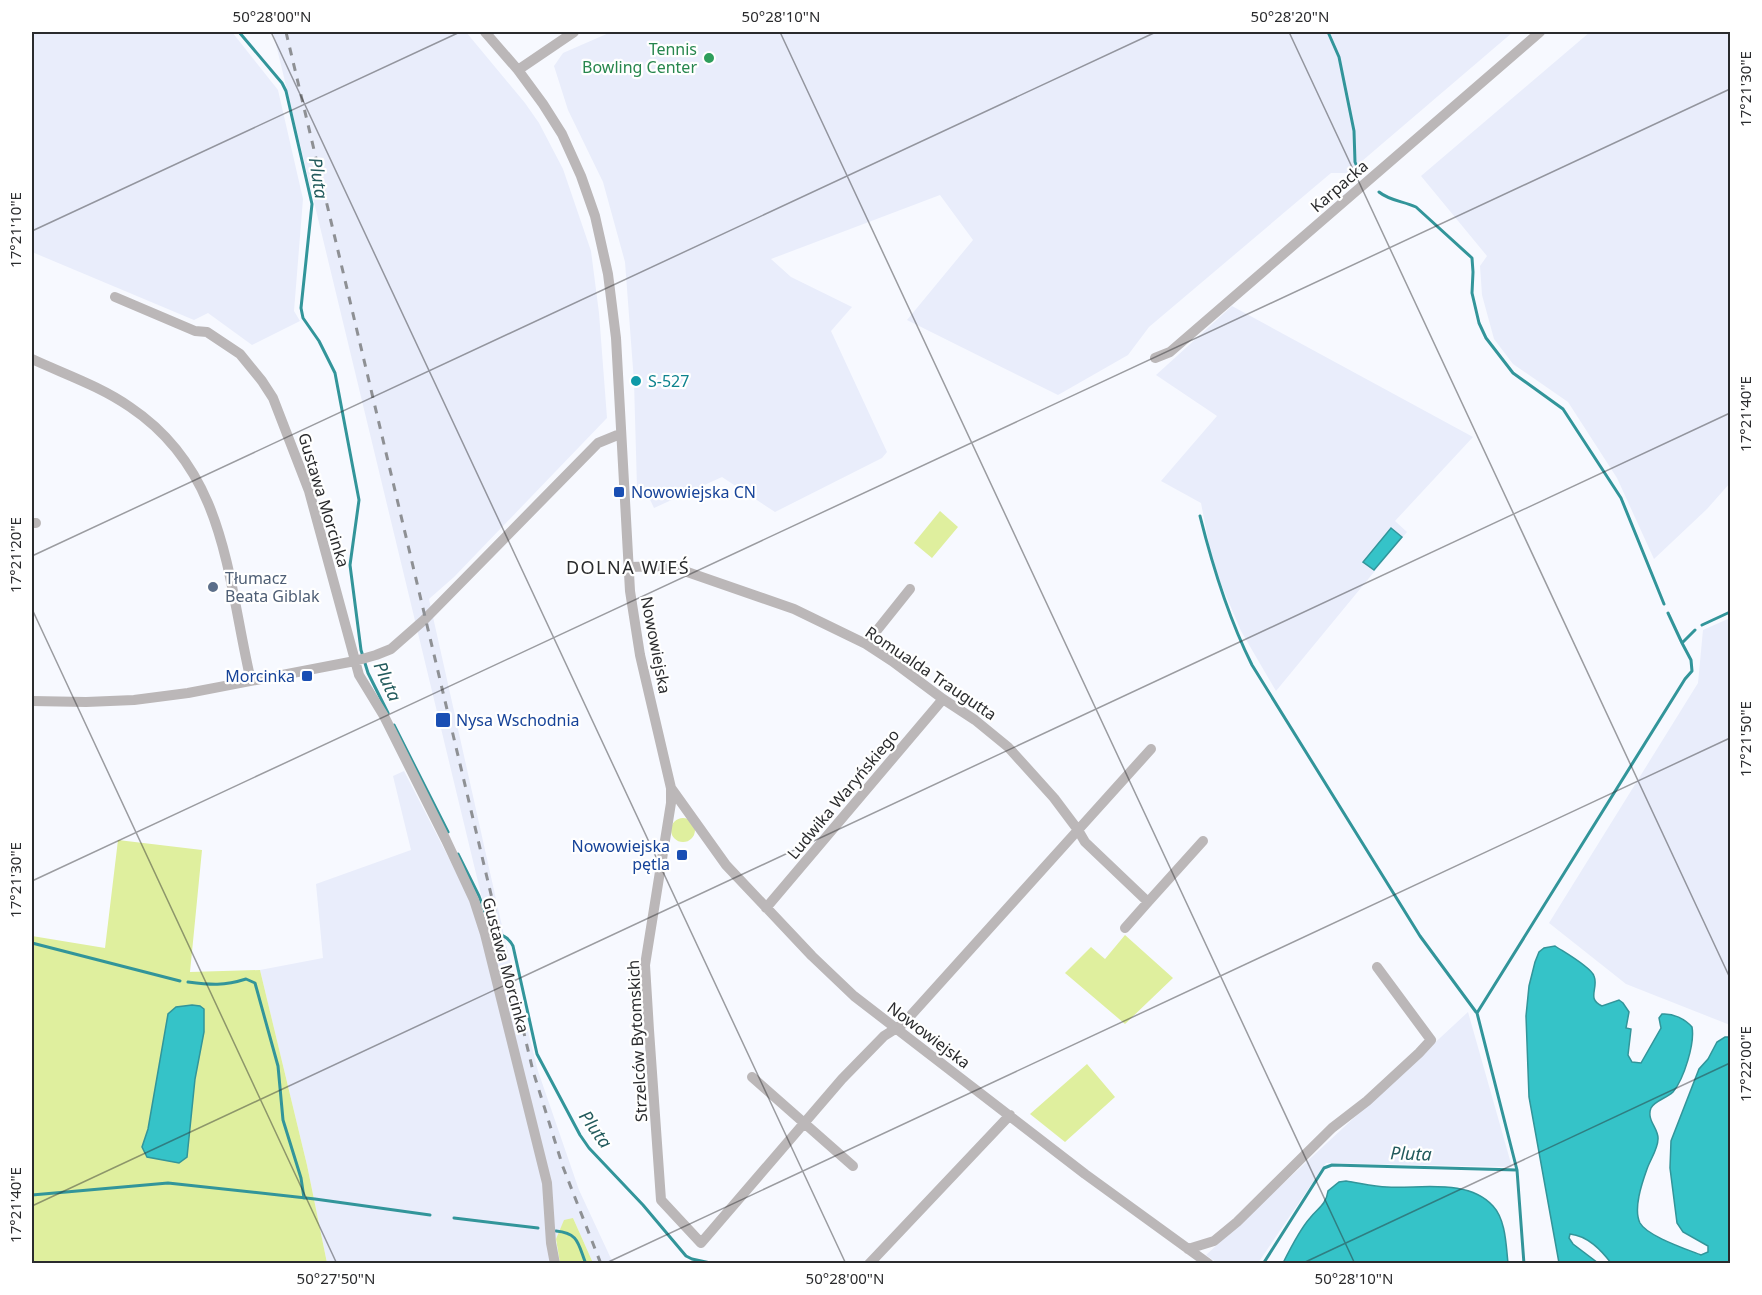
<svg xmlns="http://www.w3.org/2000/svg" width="1762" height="1295" font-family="'Noto Sans',sans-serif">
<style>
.built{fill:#e9edfb}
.green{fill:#dfef9e}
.water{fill:#35c3c8;stroke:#32959a;stroke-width:1.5}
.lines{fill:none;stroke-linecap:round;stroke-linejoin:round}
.stream{stroke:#32959a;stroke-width:3}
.minor{stroke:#bbb7b8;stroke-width:10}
.rail{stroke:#8e9094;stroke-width:3;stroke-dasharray:8 8;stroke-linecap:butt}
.ticks{fill:none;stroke:#2a2b2d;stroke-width:1.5;stroke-opacity:0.45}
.leisure-dot{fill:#2e9e5b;stroke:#fff;stroke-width:2}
.culture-dot{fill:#0f9aa8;stroke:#fff;stroke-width:2}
.transit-dot{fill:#1a4fb4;stroke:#fff;stroke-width:2}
.service-dot{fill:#5c6f8a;stroke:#fff;stroke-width:2}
.labels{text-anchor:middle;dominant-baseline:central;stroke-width:4.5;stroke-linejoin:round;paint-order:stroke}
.leisure-label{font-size:16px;fill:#27864d;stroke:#fff;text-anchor:end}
.street-label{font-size:16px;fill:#2a2b2d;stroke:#fff}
.culture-label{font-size:16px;fill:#0d838f;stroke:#fff;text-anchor:start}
.transit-label{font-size:16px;fill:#164399;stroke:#fff;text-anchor:start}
.service-label{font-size:16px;fill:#4e5e75;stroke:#fff;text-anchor:start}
.water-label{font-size:18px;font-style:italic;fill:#235b5d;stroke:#fff}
.neighbourhood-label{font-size:18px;letter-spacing:1.5px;fill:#2a2b2d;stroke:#fff}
.neatline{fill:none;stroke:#2a2b2d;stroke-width:2}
.ticks-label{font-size:15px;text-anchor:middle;fill:#2a2b2d}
</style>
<rect width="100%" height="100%" fill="#f7f9ff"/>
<path class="built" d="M32,32H232L278,90L303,199L294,311L300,321L252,345L208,313L194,320L32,252Z
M273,32H466L525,103L539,123L563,169L591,251L599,313L607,418L454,577L429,599L506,944L538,1071L579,1190L613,1263H593L573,1218L556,1239L560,1263H327L307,1165L260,970L323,958L316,884L411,850L393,776L404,771L493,944Z
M611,32H1513L1348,173H1331L1149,327L1128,355L1058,395L907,320L973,240L940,195L771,259L791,277L852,307L831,331L887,452L882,458L775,512L722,477L654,508L645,489L637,488L634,382L625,262L603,182L568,110L554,66L563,53Z
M1590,32H1730V483L1707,509L1654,559L1617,478L1568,402L1513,364L1494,339L1482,295L1480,266L1487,256L1421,176Z
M1232,306L1473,437L1395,521L1407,532L1276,691L1241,631L1213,565L1201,503L1161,481L1217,416L1156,375Z
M1730,618V1025L1626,984L1549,923L1698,683L1703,630Z
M1468,1012L1512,1167L1326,1163L1258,1263H1217L1206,1255Z"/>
<path class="green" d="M940,511L958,527L932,558L914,543Z
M671 830a12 12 0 1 1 24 0a12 12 0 1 1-24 0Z
M118,840L202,850L190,972L260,970L307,1165L327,1263H32V936L105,948Z
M1125,935L1173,978L1125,1024L1065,973L1091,947L1105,959Z
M1087,1064L1115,1097L1065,1142L1030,1114Z
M573,1218L593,1263H560L556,1239L564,1220Z"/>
<path class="water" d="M1391,528L1402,537L1374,570L1363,562Z
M1555,946C1564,952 1591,967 1594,976C1599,988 1586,999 1602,1006L1619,1000L1623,1003L1629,1012L1626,1028L1631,1029L1628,1055L1632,1062L1641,1063L1661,1028L1659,1018L1662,1014C1673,1013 1685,1019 1692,1027C1695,1043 1684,1079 1673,1092C1667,1098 1654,1101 1651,1108C1646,1120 1659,1129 1658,1139C1658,1149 1650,1160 1647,1169C1642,1183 1633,1209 1640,1223C1647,1236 1686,1249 1701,1255L1708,1252V1246L1683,1232L1677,1223L1670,1168L1671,1141L1699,1069L1708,1059L1717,1042L1725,1037H1730V1263H1611C1601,1250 1588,1236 1570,1234L1569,1238L1573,1244L1598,1263H1559L1529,1097L1526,1016L1529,986L1535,962L1539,952L1544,948Z
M192,1005L200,1006L204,1009V1032L195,1079L187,1157L179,1163L147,1157L142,1147L148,1129L168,1014L176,1007Z
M1346,1181C1360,1183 1374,1187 1387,1187C1420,1189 1468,1178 1493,1206C1506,1220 1506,1246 1508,1263H1283C1289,1251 1301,1228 1310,1218C1318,1208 1326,1205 1328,1191L1339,1182Z"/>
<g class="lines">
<path class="stream" d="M239,32L282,83L286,91L312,204L301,308L303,318L319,341L335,373L359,500L350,565L361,650L368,673L388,713
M1328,32L1339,57L1354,131L1355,162L1358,169
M1379,192C1390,201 1403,201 1416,207L1472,258L1473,272L1472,293L1479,323L1486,338L1513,373L1563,409L1621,498L1664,604
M1200,516C1213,568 1228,617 1252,665L1420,936L1476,1012
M1668,613L1682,643
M1702,625L1730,612
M394,725L448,832
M458,854L479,896L491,928C499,937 506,933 513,946L537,1054L580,1135L589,1148L643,1205L686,1256L692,1259L715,1264
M32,943L180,981
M188,982C211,985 224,986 246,979L255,983L278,1066L283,1120L301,1178L304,1198
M1517,1170L1477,1013L1685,679L1692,671L1691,660L1682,643L1695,630
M32,1195L168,1183L315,1199L430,1215
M454,1218L538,1228
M556,1231C579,1233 578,1244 586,1264
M1263,1264L1324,1168L1332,1165L1517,1170L1524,1264"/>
<path class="minor" d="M485,32L518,70L543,104L562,134L581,176L595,216L608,274L616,338L630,591L640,655L671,788L726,865L812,956L854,996L1085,1174L1209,1264
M518,70L574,32
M115,297L195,331L207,332L240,354L262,381L273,398L309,491L359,675L384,716L446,840L474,900L485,934L547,1183L551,1243L555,1264
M1155,358L1170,352L1540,32
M32,359C64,374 100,386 130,407C227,472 227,579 251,681
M32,523H36
M628,567L670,566L794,609L866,644L892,661L943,699L975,720L1008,747L1054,798L1078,830L903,1024L884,1036L842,1079L701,1243L661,1200L649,1030L645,965L671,803V788
M866,644L910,589
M32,701L86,702L134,700L188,693L355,661L376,655L391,649L424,620L598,443L620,434
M1151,749L1078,830L1085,842L1148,902L1203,841
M766,908L943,699
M1125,928L1148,902
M752,1077L853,1166
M1188,1249L1214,1241L1237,1222L1332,1128L1367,1101L1419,1053L1431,1040L1377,967
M869,1264L1010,1115"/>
<path class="rail" d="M286,32L533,1071L563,1167L601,1264"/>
</g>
<path class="ticks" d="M271,32L846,1264M780,32L1355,1264M1289,32L1730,978M32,231L460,32M32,556L1156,32M32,609L337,1264M32,881L1730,89M32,1206L1730,413M604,1264L1730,738M1301,1264L1730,1063"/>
<circle class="leisure-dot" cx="709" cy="58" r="6"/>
<circle class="culture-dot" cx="636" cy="381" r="6"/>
<g class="transit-dot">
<rect x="613" y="486" width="12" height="12" rx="3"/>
<rect x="301" y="670" width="12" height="12" rx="3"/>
<rect x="435" y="712" width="16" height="16" rx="3"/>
<rect x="676" y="849" width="12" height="12" rx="3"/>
</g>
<circle class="service-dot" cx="213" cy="587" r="6"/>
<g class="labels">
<g class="leisure-label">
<text x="697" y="49">Tennis<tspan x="697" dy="18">Bowling Center</tspan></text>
</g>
<g class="street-label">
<text transform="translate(1339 186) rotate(-41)">Karpacka</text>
<text transform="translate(324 500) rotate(73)">Gustawa Morcinka</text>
<text transform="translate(656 645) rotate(79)">Nowowiejska</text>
<text transform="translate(931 673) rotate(34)">Romualda Traugutta</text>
<text transform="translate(843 794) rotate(-50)">Ludwika Waryńskiego</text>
<text transform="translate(506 965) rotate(75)">Gustawa Morcinka</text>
<text transform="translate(929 1035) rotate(37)">Nowowiejska</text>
<text transform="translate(637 1041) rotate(-93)">Strzelców Bytomskich</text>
</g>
<g class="culture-label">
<text x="648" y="381">S-527</text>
</g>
<g class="transit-label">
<text x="631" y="492">Nowowiejska CN</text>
<text x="295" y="676" text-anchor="end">Morcinka</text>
<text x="456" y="720">Nysa Wschodnia</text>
<text x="670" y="846" text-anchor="end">Nowowiejska<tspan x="670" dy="18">pętla</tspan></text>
</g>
<g class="service-label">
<text x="225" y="578">Tłumacz<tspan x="225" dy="18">Beata Giblak</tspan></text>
</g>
<g class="water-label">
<text transform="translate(319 178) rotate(81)">Pluta</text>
<text transform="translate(388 681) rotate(66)">Pluta</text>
<text transform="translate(596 1129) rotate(54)">Pluta</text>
<text transform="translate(1411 1153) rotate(2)">Pluta</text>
</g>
<g class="neighbourhood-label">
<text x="628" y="567">DOLNA WIEŚ</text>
</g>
</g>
<rect width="1762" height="1295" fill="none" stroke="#ffffff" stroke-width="66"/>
<rect x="33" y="33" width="1696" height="1229" class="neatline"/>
<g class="ticks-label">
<text x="272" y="22">50°28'00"N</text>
<text x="781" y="22">50°28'10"N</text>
<text x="1290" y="22">50°28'20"N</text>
<text transform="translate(1746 89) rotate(-90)" y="5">17°21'30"E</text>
<text transform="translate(16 230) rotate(-90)" y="5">17°21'10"E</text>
<text transform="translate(1746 414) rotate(-90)" y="5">17°21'40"E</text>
<text transform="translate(16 555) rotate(-90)" y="5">17°21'20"E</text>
<text transform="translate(1746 739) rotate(-90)" y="5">17°21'50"E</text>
<text transform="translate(16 880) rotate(-90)" y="5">17°21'30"E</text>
<text transform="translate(1746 1064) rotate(-90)" y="5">17°22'00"E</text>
<text transform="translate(16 1205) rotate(-90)" y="5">17°21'40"E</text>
<text x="336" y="1284">50°27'50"N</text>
<text x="845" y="1284">50°28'00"N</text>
<text x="1354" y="1284">50°28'10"N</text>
</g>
</svg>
